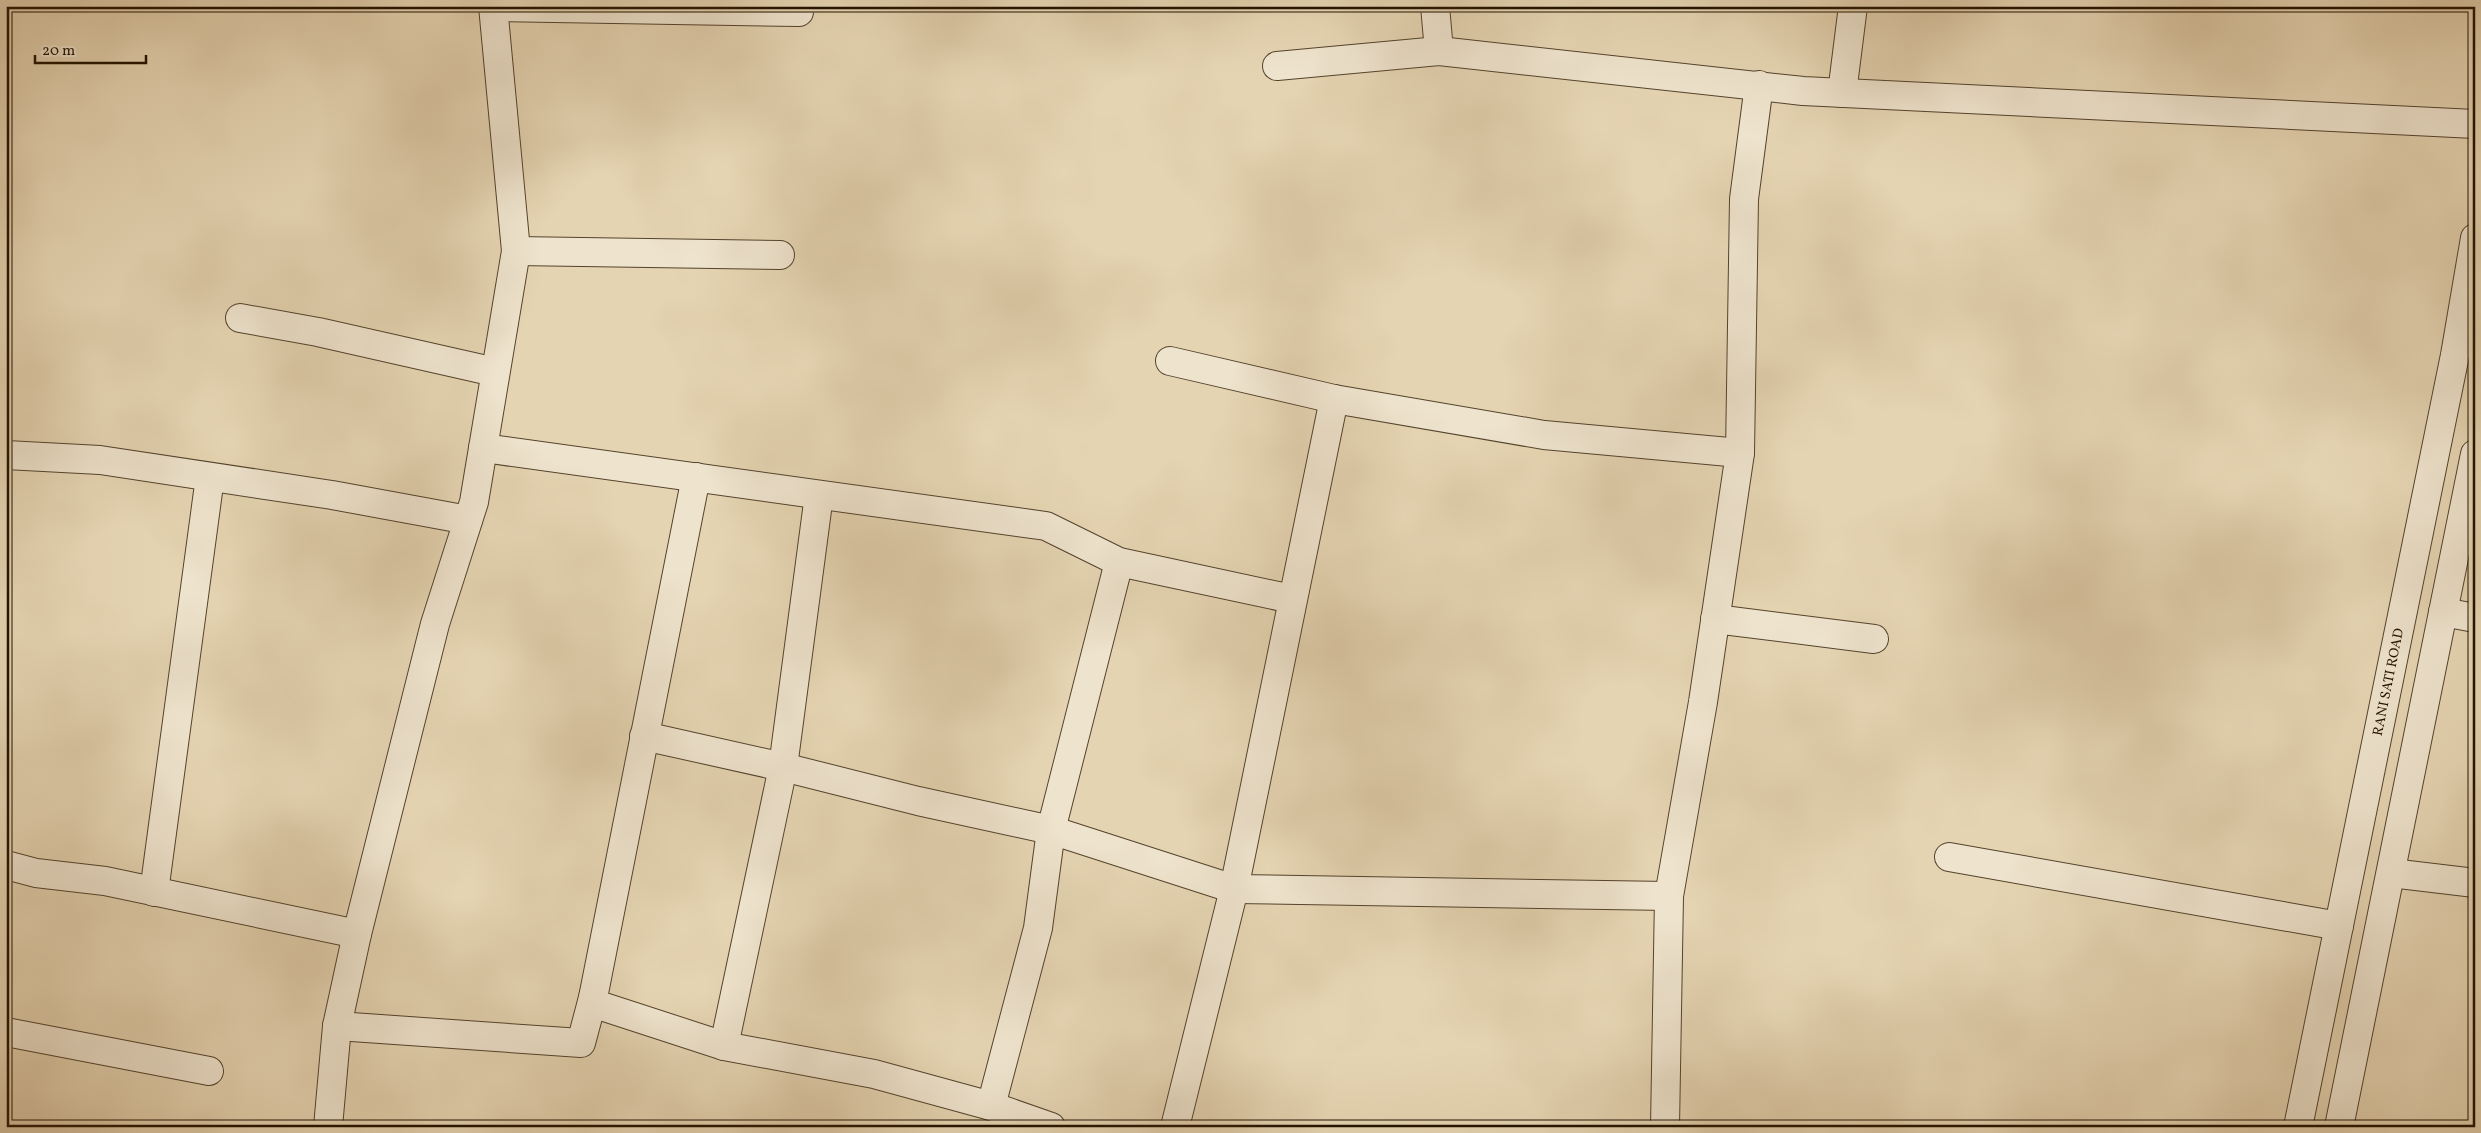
<svg xmlns="http://www.w3.org/2000/svg" width="2481" height="1133" font-family="Vollkorn,serif">
<style>
.lines{fill:none;stroke-linecap:round;stroke-linejoin:round}
.minor-casing{stroke:#54432c;stroke-width:30}
.minor{stroke:#eee3cd;stroke-width:28}
.labels{text-anchor:middle;dominant-baseline:central;stroke-width:4.5;stroke-linejoin:round;paint-order:stroke}
.street-label{font-size:14px;fill:#231300;stroke:#eee3cd}
</style>
<rect width="100%" height="100%" fill="#e5d4b2"/>
<filter id="stains"><feTurbulence type="fractalNoise" baseFrequency=".004" numOctaves="4"/><feColorMatrix values="0 0 0 0 .2 0 0 0 0 .09 0 0 0 0 .02 0 0 0 .5 -.17"/></filter>
<radialGradient id="worn" r=".72"><stop offset=".6" stop-color="#630" stop-opacity="0"/><stop offset="1" stop-color="#630" stop-opacity=".3"/></radialGradient>
<g class="lines">
<g class="minor-casing">
<g id="minor">
<path d="M1435,6L1439,51"/>
<path d="M493,7L799,12"/>
<path d="M1277,66L1439,51L1803,91L2475,124"/>
<path d="M1842,93L1853,6"/>
<path d="M516,251L780,255"/>
<path d="M240,318L318,332L495,372"/>
<path d="M1170,361L1334,399L1544,435L1740,453"/>
<path d="M483,448L1046,526L1119,562L1292,599"/>
<path d="M6,455L100,460L332,495L468,520"/>
<path d="M696,477L592,1003L724,1046L874,1074L991,1106L1051,1127"/>
<path d="M2443,612L2475,618"/>
<path d="M1715,619L1874,639"/>
<path d="M644,736L783,767L918,801L1051,830L1234,889L1669,896"/>
<path d="M1949,857L2339,926"/>
<path d="M6,865L36,873L105,881L357,934"/>
<path d="M2391,873L2475,883"/>
<path d="M154,892L210,477"/>
<path d="M337,1026L581,1043L594,994"/>
<path d="M6,1032L209,1071"/>
<path d="M724,1046L783,767L819,495"/>
<path d="M991,1106L1038,928L1051,830L1119,562"/>
<path d="M328,1127L337,1026L357,934L435,624L474,502L516,251L493,6"/>
<path d="M1175,1127L1234,889L1334,399"/>
<path d="M1665,1127L1669,896L1703,702L1740,453L1744,199L1759,85"/>
<path id="s1" d="M2298,1127L2455,355L2475,238"/>
<path d="M2339,1127L2475,454"/>
</g>
</g>
<use href="#minor" class="minor"/>
</g>
<g class="labels">
<g class="street-label">
<text stroke="none"><textPath href="#s1" startOffset="454">RANI SATI ROAD</textPath></text>
</g>
</g>
<rect width="2481" height="1133" fill="none" stroke="#e5d4b2" stroke-width="25"/>
<rect x="8" y="8" width="2466" height="1118" fill="none" stroke="#231300" stroke-width="2.5"/>
<rect x="12" y="12" width="2456" height="1108" fill="none" stroke="#231300"/>
<path d="M35 55v8h111v-8" fill="none" stroke="#231300" stroke-width="2.5"/>
<text x="42" y="55" font-size="15" fill="#231300" stroke="#eee3cd" stroke-width="4" paint-order="stroke">20 m</text>
<rect width="100%" height="100%" filter="url(#stains)"/>
<rect width="100%" height="100%" fill="url(#worn)"/>
</svg>
